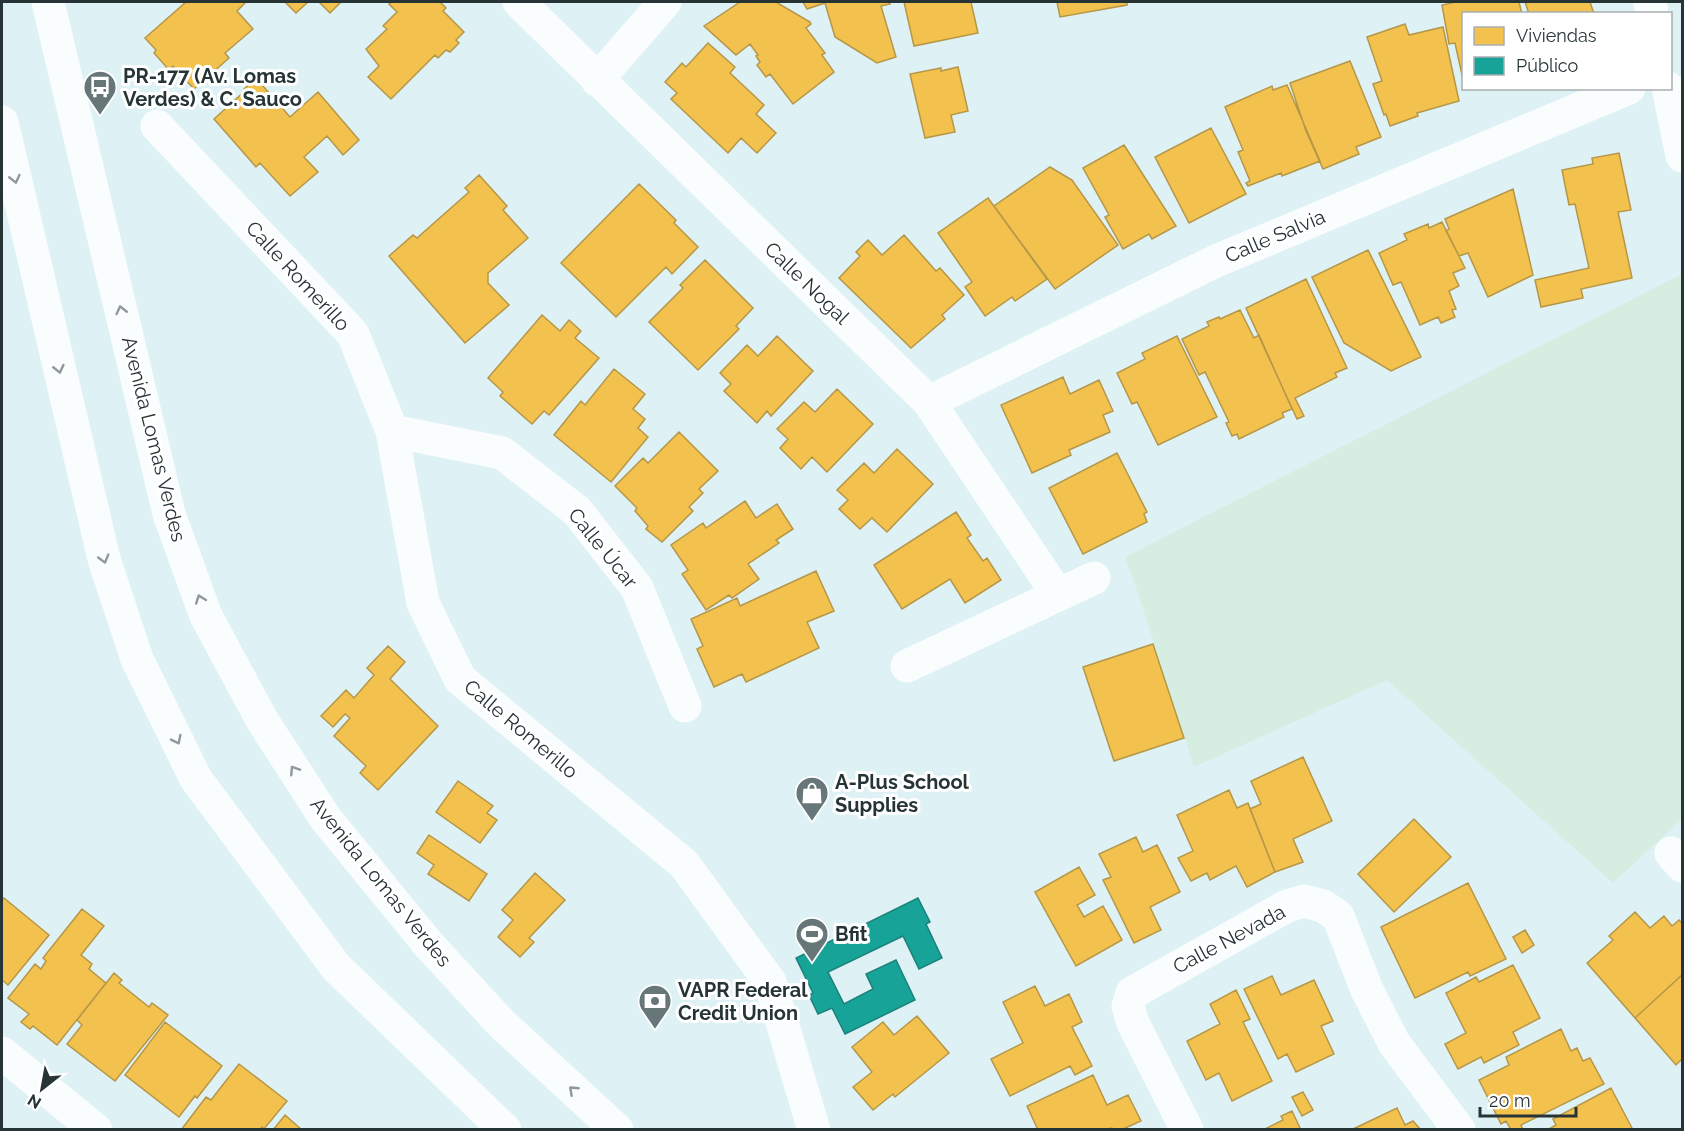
<svg xmlns="http://www.w3.org/2000/svg" width="1684" height="1131" font-family="Raleway,sans-serif">
<style>
.green{fill:#d5eee1}
.homes{fill:#f2c14e;stroke:#b59747;stroke-width:1.5}
.public{fill:#17a398;stroke:#1c827b;stroke-width:1.5}
.lines{fill:none;stroke-linecap:round;stroke-linejoin:round}
.street{stroke:#fafdfe;stroke-width:33}
.primary{stroke:#fafdfe;stroke-width:33}
.oneway{stroke:#90989a}
.labels{text-anchor:middle;dominant-baseline:central;stroke-width:6;stroke-linejoin:round;paint-order:stroke}
.poi-label{font-size:20px;font-weight:bold;fill:#263436;stroke:#fff;text-anchor:start}
.street-label{font-size:20px;fill:#263436;stroke:#fff}
</style>
<rect width="100%" height="100%" fill="#def1f5"/>
<path class="green" d="M1682,274V819L1613,883L1387,680L1194,767L1139,596L1125,557Z"/>
<path class="homes" d="M186,2H246L237,11L253,29L225,53L229,58L194,89L173,66L169,70L154,53L156,50L145,38Z
M285,2H308L296,13Z
M319,2H341L330,13Z
M392,2H440L446,8L443,11L464,32L456,40L459,43L450,52L446,50L438,58L435,55L391,99L368,77L379,66L366,49L387,29L383,26L397,12L389,4Z
M740,2H776L810,22L811,24L806,28L825,53L822,55L834,72L793,104L770,74L766,77L757,65L760,62L756,56L758,55L750,44L736,55L704,26Z
M803,2H889L890,4L881,6L896,57L877,63L835,37L825,3L807,9Z
M904,2H971L978,33L914,46Z
M1057,2H1127V5L1060,17Z
M1452,2H1519L1522,14H1464V84L1455,43L1449,44L1442,5L1452,3Z
M1525,2H1590L1594,14H1529Z
M1405,24L1409,35L1443,27L1459,101L1417,113L1418,116L1390,126L1386,114L1384,115L1373,84L1382,81L1367,37Z
M708,43L735,67L730,73L764,105L756,114L776,133L757,153L741,138L728,153L671,99L677,93L665,82L682,63L686,67Z
M1350,61L1381,137L1356,147L1359,154L1323,169L1306,131L1290,83Z
M958,67L968,111L951,115L955,132L925,138L910,74L941,68V71Z
M256,78L290,117L318,92L359,140L343,155L327,136L304,157L318,172L290,196L260,163L256,167L214,119L246,90L244,89Z
M1287,85L1320,161L1282,176L1281,173L1248,186L1246,183L1250,181L1238,152L1243,150L1225,107L1272,86L1273,90Z
M1211,128L1246,194L1189,223L1155,157Z
M1124,145L1176,226L1152,239L1149,234L1123,249L1105,217L1109,215L1083,168Z
M1619,153L1631,210L1618,212L1632,278L1581,289L1583,298L1541,307L1535,280L1589,268L1575,204L1569,205L1562,170L1593,164L1592,158Z
M1050,167L1072,180L1118,245L1055,289L994,206Z
M479,175L507,206L503,210L528,238L488,273V283L509,305L465,343L389,256L413,235L417,238L469,192L465,188Z
M639,184L676,220L674,223L698,247L672,274L666,267L616,317L561,263Z
M1513,189L1533,275L1488,297L1468,253L1459,256L1446,231L1449,229L1445,219Z
M988,198L1047,279L1015,301L1012,297L985,316L965,287L972,282L938,233Z
M1442,222L1465,268L1453,273L1459,286L1449,291L1456,309L1452,310L1455,317L1441,323L1438,317L1420,325L1401,282L1393,285L1379,253L1407,240L1404,234L1428,224L1429,228Z
M904,235L936,271L940,268L964,295L942,315L945,319L911,348L839,278L860,256L856,252L868,240L882,255Z
M1368,250L1421,357L1391,371L1344,343L1312,277Z
M705,260L753,308L736,326L739,329L698,370L649,322L683,288L680,285Z
M1306,279L1347,368L1335,373L1337,377L1295,398L1304,416L1297,419L1246,308Z
M1240,310L1254,338L1259,335L1292,409L1282,413L1284,417L1239,439L1237,434L1232,436L1226,423L1229,422L1205,372L1199,375L1182,339L1209,326L1207,322L1219,317L1220,319Z
M542,315L560,331L569,320L581,331L575,338L599,358L549,415L544,411L532,424L500,396L503,392L488,378Z
M777,336L813,371L771,416L767,411L757,423L724,391L731,384L720,373L747,345L758,356Z
M1177,336L1217,417L1158,445L1137,402L1132,404L1117,373L1145,359L1142,353Z
M614,369L645,394L633,409L645,419L638,428L648,437L611,482L554,435L581,401L585,405Z
M1063,377L1070,394L1099,380L1113,411L1103,415L1110,432L1069,450L1071,455L1032,473L1001,405Z
M837,389L873,424L827,472L812,457L801,469L780,448L788,439L777,429L804,402L815,412Z
M679,432L718,471L699,489L703,493L689,507L693,511L662,542L646,529L648,526L635,511L637,508L615,486L643,458L648,463Z
M897,449L933,484L887,532L872,518L860,529L839,509L848,500L837,490L864,463L874,473Z
M1117,453L1147,512L1144,514L1147,522L1083,554L1049,488Z
M745,501L756,518L777,504L793,529L776,540L779,543L748,564L759,579L732,598L729,595L706,610L682,574L688,570L671,545L703,523L706,528Z
M956,512L971,535L967,538L983,561L987,558L1001,580L965,603L950,579L902,609L874,565Z
M816,571L834,611L807,622L819,648L746,682L742,674L714,687L697,649L703,646L691,619L737,598L740,606Z
M1153,644L1184,738L1114,761L1083,667Z
M388,646L405,662L390,679L438,726L378,790L360,773L366,766L334,736L350,718L345,714L333,727L321,716L346,690L354,698L374,675L367,668Z
M1303,757L1332,821L1293,839L1303,862L1275,872L1250,809L1261,804L1251,781Z
M458,781L493,806L487,813L497,820L480,843L436,812Z
M1229,790L1237,808L1248,803L1275,872L1247,887L1236,866L1210,880L1207,873L1191,881L1178,858L1193,851L1177,815Z
M1414,819L1451,857L1394,912L1358,874Z
M429,835L487,874L469,901L428,874L434,865L417,853Z
M1136,837L1143,852L1157,845L1180,892L1150,907L1161,930L1134,943L1103,880L1111,877L1099,854Z
M1079,867L1095,895L1077,905L1084,917L1103,906L1122,940L1076,966L1035,892Z
M535,873L565,900L529,938L534,942L520,957L498,937L513,920L502,910Z
M1468,883L1506,959L1470,976L1468,972L1415,998L1381,927Z
M4,898L49,935L8,985L2,980V900Z
M82,909L104,926L81,955L92,964L89,969L106,983L57,1045L33,1026L30,1029L21,1022L29,1014L8,998L35,964L41,969L46,961L43,958Z
M1635,912L1650,928L1664,916L1672,926L1679,920L1682,923V975L1635,1018L1587,963L1613,940L1609,936Z
M1525,930L1534,945L1522,953L1513,937Z
M1513,965L1540,1018L1513,1032L1519,1045L1484,1063L1481,1057L1458,1069L1445,1044L1466,1033L1446,993L1476,977L1479,982Z
M114,973L122,980L119,983L149,1007L152,1003L168,1015L115,1081L67,1044L82,1025L77,1020Z
M1682,975V1059L1676,1065L1635,1018Z
M1272,976L1281,995L1314,980L1333,1021L1321,1026L1334,1054L1296,1072L1287,1054L1278,1059L1244,989Z
M1035,986L1045,1006L1069,994L1082,1022L1072,1027L1092,1066L1075,1075L1070,1066L1010,1096L991,1059L1023,1043L1003,1002Z
M1236,990L1250,1019L1243,1022L1272,1081L1232,1101L1219,1073L1206,1080L1187,1041L1220,1024L1210,1004Z
M917,1016L949,1053L895,1097L893,1094L873,1110L853,1087L872,1072L852,1047L883,1022L894,1035Z
M165,1022L222,1066L197,1098L195,1096L179,1117L125,1075Z
M1561,1029L1571,1051L1577,1048L1583,1061L1590,1058L1604,1084L1521,1125L1523,1130H1511L1506,1121L1501,1124L1479,1080L1509,1065L1506,1057Z
M239,1064L287,1101L264,1129L262,1127L260,1130H181L206,1097L211,1100Z
M1093,1075L1107,1105L1128,1095L1141,1121L1121,1130L1110,1128L1107,1130H1038L1027,1106Z
M1611,1088L1633,1130H1547L1556,1125L1553,1119Z
M1303,1092L1313,1110L1302,1116L1292,1097Z
M1397,1108L1405,1125L1413,1121L1421,1130H1351Z
M1292,1111L1301,1130H1263L1283,1120L1281,1116Z
M285,1115L302,1130H273Z"/>
<path class="public" d="M918,898L930,922L926,924L942,958L919,969L903,936L828,972L844,1004L873,989L866,974L896,960L915,1000L845,1034L832,1008L818,1014L809,995L813,993L796,958Z"/>
<g class="lines">
<path class="street" d="M519,2L929,402L1058,595
M1650,2L1652,14
M597,80L665,2
M1668,88L1682,156
M157,126L353,334L392,431L423,603L460,679L684,864L770,982L814,1130
M929,402L1216,261L1629,88
M392,431L502,453L577,511L637,588L685,706
M907,666L1094,578
M1671,853L1682,866
M2,1053L96,1130
M1187,1130L1133,1023L1128,1006L1132,993L1287,906L1304,901L1323,906L1338,916L1367,990L1394,1043L1459,1130"/>
<path class="primary" d="M48,2L169,514L206,616L262,720L326,819L429,945L501,1023L617,1130
M2,122L104,559L137,659L196,779L336,967L505,1130"/>
</g>
<defs><path id="oneway-chevron" d="M-2-3.5L2.5 0L-2 3.5" fill="none" stroke-width="1.6" stroke-linecap="round" stroke-linejoin="round" transform="scale(1.5)"/></defs>
<g class="oneway">
<use href="#oneway-chevron" transform="translate(15 179) rotate(77)"/>
<use href="#oneway-chevron" transform="translate(121 310) rotate(-103)"/>
<use href="#oneway-chevron" transform="translate(59 369) rotate(77)"/>
<use href="#oneway-chevron" transform="translate(104 559) rotate(74)"/>
<use href="#oneway-chevron" transform="translate(200 599) rotate(-110)"/>
<use href="#oneway-chevron" transform="translate(177 740) rotate(64)"/>
<use href="#oneway-chevron" transform="translate(294 770) rotate(-123)"/>
<use href="#oneway-chevron" transform="translate(573 1090) rotate(-137)"/>
</g>
<defs>
<g id="bus-pin" transform="scale(1.725)"><path d="M0 17L-7.5 6A9.5 9.5 0 1 1 7.5 6Z" fill="#667679" stroke="#fff"/><path d="M-5-6H5V4H4V6H2V4H-2V6H-4V4H-5ZM-3.5-4V0h7V-4ZM-3.5 1.2v1.5H-2V1.2ZM2 1.2v1.5H3.5V1.2Z" fill="#fff"/></g>
<g id="shop-pin" transform="scale(1.725)"><path d="M0 17L-7.5 6A9.5 9.5 0 1 1 7.5 6Z" fill="#667679" stroke="#fff"/><path d="M-5-2.5h2.3a2.7 3.5 0 0 1 5.4 0H5L5.5 6h-11ZM-1.5-2.5h3a1.5 2.3 0 0 0-3 0Z" fill="#fff"/></g>
<g id="stadium-pin" transform="scale(1.725)"><path d="M0 17L-7.5 6A9.5 9.5 0 1 1 7.5 6Z" fill="#667679" stroke="#fff"/><path d="M0-5a6.5 5 0 1 0 0 10a6.5 5 0 1 0 0-10ZM-3.5-1.8h7v3.6h-7Z" fill="#fff"/></g>
<g id="bank-pin" transform="scale(1.725)"><path d="M0 17L-7.5 6A9.5 9.5 0 1 1 7.5 6Z" fill="#667679" stroke="#fff"/><path d="M-6-4H6V4H-6ZM0-2.3a2.3 2.3 0 1 0 0 4.6a2.3 2.3 0 1 0 0-4.6Z" fill="#fff"/></g>
</defs>
<g fill-rule="evenodd">
<use href="#bus-pin" x="100" y="87"/>
<use href="#shop-pin" x="812" y="793"/>
<use href="#stadium-pin" x="812" y="934"/>
<use href="#bank-pin" x="655" y="1001"/>
</g>
<g class="labels">
<g class="poi-label">
<text x="123" y="76">PR-177 (Av. Lomas<tspan x="123" dy="23">Verdes) &amp; C. Sauco</tspan></text>
<text x="835" y="782">A-Plus School<tspan x="835" dy="23">Supplies</tspan></text>
<text x="835" y="934">Bfit</text>
<text x="678" y="990">VAPR Federal<tspan x="678" dy="23">Credit Union</tspan></text>
</g>
<g class="street-label">
<text transform="translate(1275 236) rotate(-23)">Calle Salvia</text>
<text transform="translate(298 276) rotate(47)">Calle Romerillo</text>
<text transform="translate(807 283) rotate(44)">Calle Nogal</text>
<text transform="translate(154 439) rotate(76)">Avenida Lomas Verdes</text>
<text transform="translate(603 548) rotate(51)">Calle Úcar</text>
<text transform="translate(521 729) rotate(40)">Calle Romerillo</text>
<text transform="translate(381 882) rotate(51)">Avenida Lomas Verdes</text>
<text transform="translate(1229 939) rotate(-28)">Calle Nevada</text>
</g>
</g>
<rect width="1684" height="1131" fill="none" stroke="#263436" stroke-width="6"/>
<rect x="1462" y="12" width="210" height="78" fill="#ffffff" stroke="#a8aeaf" stroke-width="1.5"/>
<rect x="1474" y="27" width="30" height="18" fill="#f2c14e" stroke="#a8aeaf" stroke-width="1.5"/>
<text x="1516" y="42" font-size="18" fill="#263436">Viviendas</text>
<rect x="1474" y="57" width="30" height="18" fill="#17a398" stroke="#a8aeaf" stroke-width="1.5"/>
<text x="1516" y="72" font-size="18" fill="#263436">Público</text>
<g transform="translate(42 1089) rotate(211)" stroke="#ffffff" stroke-width="4.5" paint-order="stroke">
<path d="M0-4.5L10 22L0 15L-10 22Z" fill="#263436"/>
<text y="-9" font-size="16" font-weight="bold" text-anchor="middle" fill="#263436">N</text>
</g>
<path d="M1480 1107v9h96v-9" fill="none" stroke="#263436" stroke-width="3"/>
<text x="1489" y="1107" font-size="18" fill="#263436" stroke="#ffffff" stroke-width="4.5" paint-order="stroke">20 m</text>
</svg>
